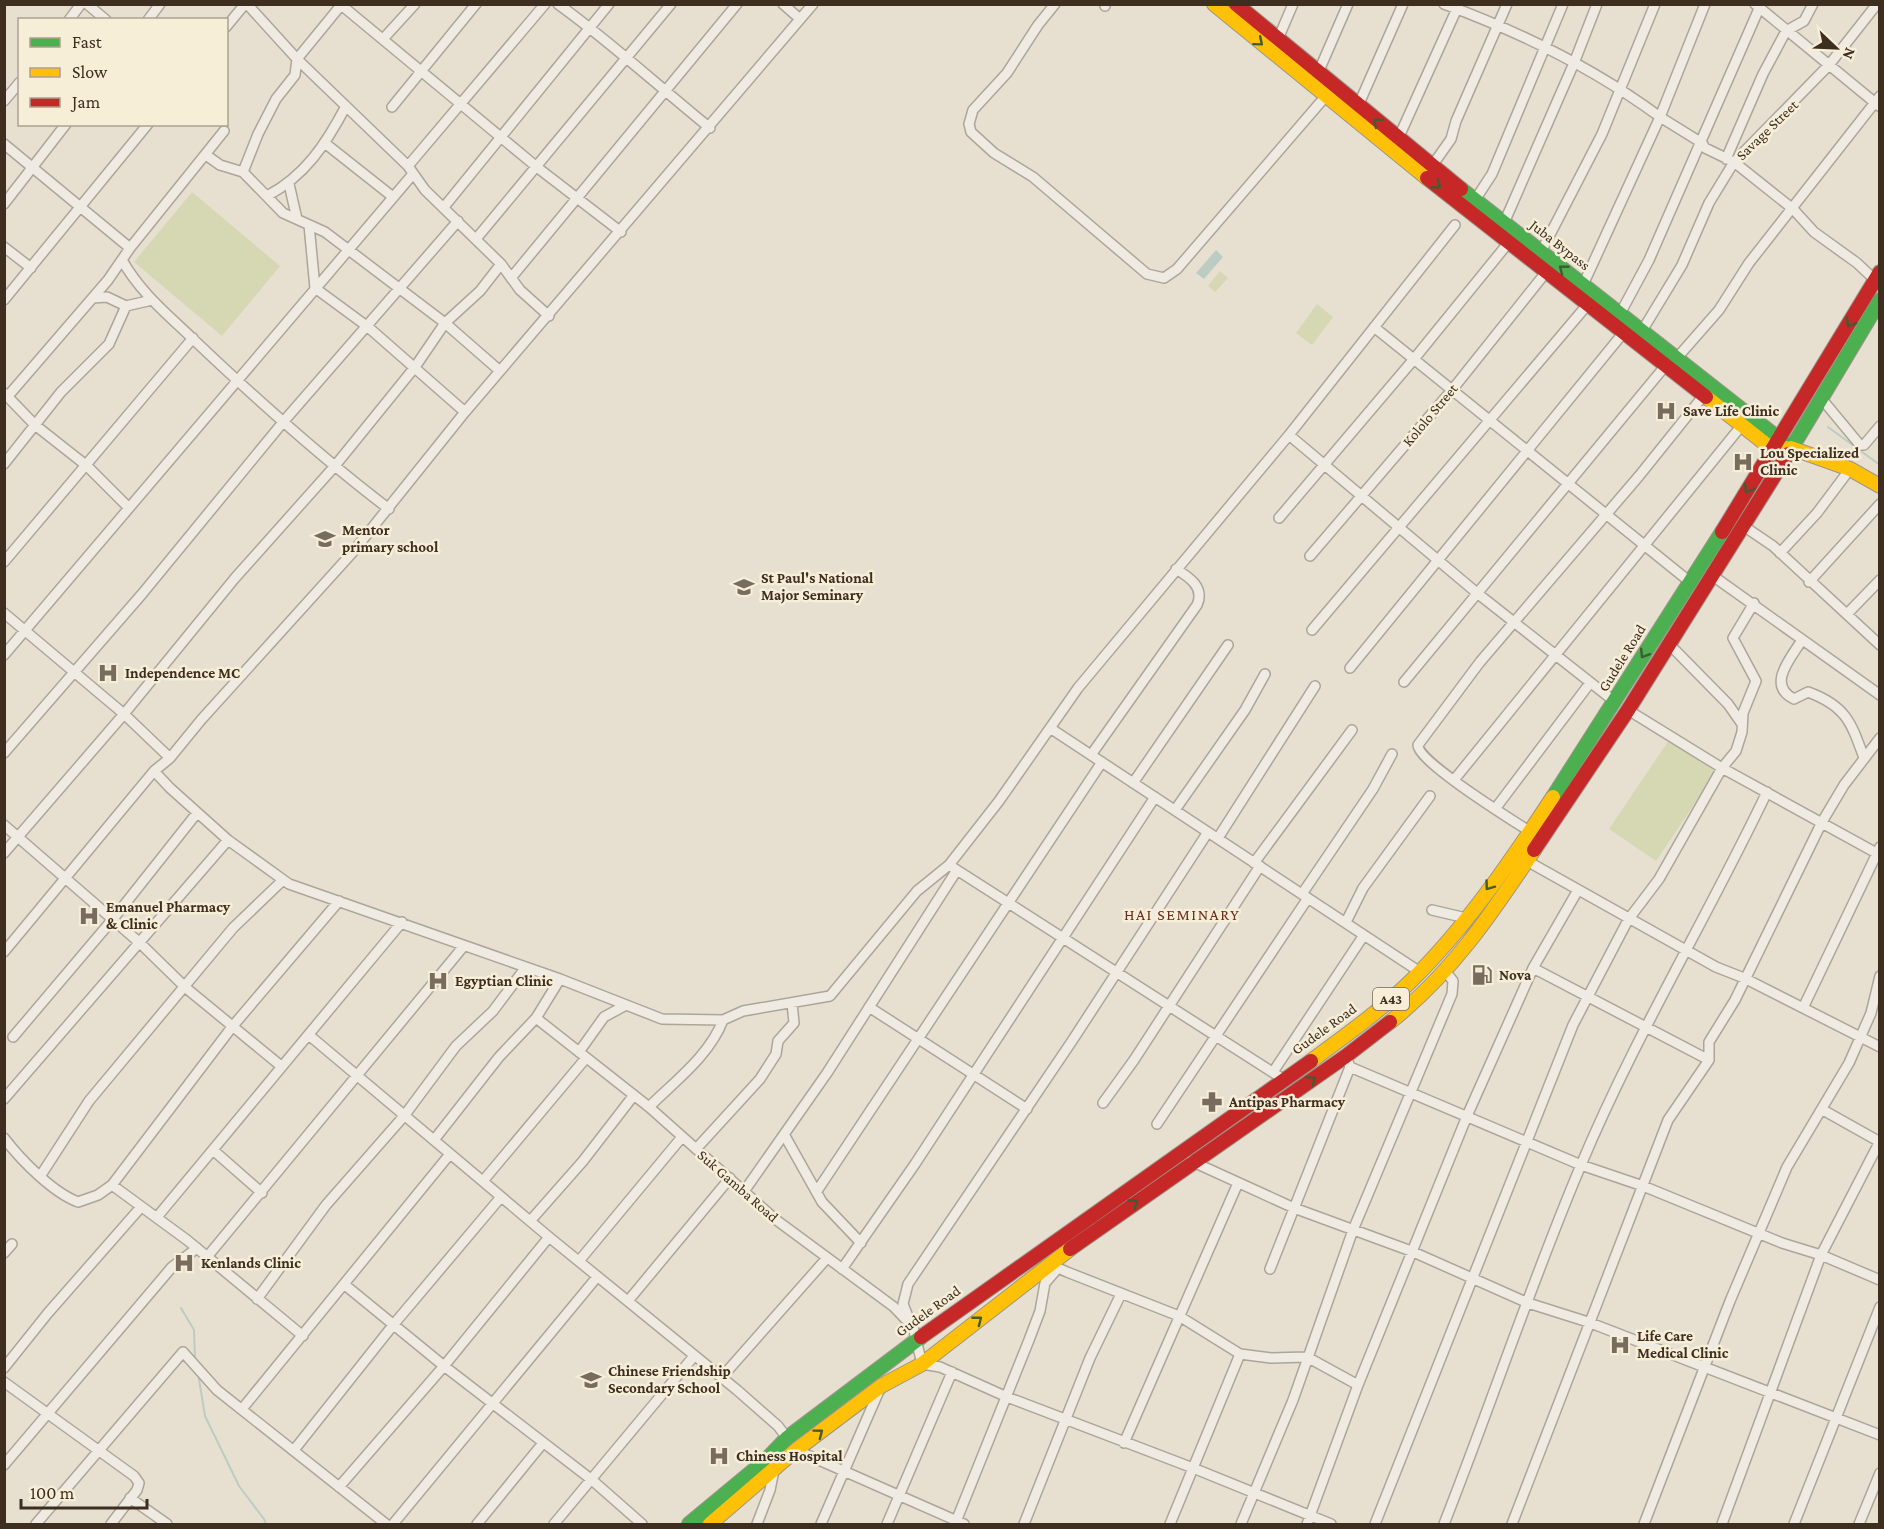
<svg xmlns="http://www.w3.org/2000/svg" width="1884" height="1529" font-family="'Crimson Pro',serif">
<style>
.green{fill:#d6d7b3}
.water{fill:#bcccc2}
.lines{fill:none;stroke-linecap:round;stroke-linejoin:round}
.stream{stroke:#bcccc2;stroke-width:2}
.street-casing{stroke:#ada599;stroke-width:12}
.fast-casing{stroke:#9c958a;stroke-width:16}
.slow-casing{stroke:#9c958a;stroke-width:16}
.jam-casing{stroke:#9c958a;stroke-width:16}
.street{stroke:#efebe3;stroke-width:9}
.fast{stroke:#4caf50;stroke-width:14}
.slow{stroke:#ffc107;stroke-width:14}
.jam{stroke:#c62828;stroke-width:14}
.oneway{stroke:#425b31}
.labels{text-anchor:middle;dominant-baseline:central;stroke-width:5;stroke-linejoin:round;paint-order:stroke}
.shield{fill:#f7eed8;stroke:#756857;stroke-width:1.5}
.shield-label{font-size:14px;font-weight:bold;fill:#3d2e20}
.street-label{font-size:15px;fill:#3d2e20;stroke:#f7eed8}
.poi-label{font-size:15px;font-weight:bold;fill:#3d2e20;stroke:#f7eed8;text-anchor:start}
.neighbourhood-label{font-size:16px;letter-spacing:1.5px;fill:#6b2e1e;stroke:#f7eed8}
</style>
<rect width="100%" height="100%" fill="#e7e0d1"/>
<path class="green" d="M192,192L280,266L222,336L134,262Z
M1220,271L1228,278L1215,292L1208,286Z
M1317,304L1333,317L1312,345L1296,333Z
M1669,740L1716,772L1656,861L1609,829Z"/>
<path class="water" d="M1216,250L1223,257L1204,279L1196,273Z"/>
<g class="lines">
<path class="stream" d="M1828,427L1880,465
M181,1308L194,1330L195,1359
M198,1373L205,1416L239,1486L264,1519L266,1524"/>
<g class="street-casing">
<path id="street" d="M87,4L106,20
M247,4L297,59L408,166L425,190L501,264L520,290L549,316
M340,4L538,168L621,232
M558,4C611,42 659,87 710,128
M783,4L800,19
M1055,4L1038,25L1007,73L973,110L969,124L971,132L994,153L1033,177L1147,274L1164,278L1177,269L1325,97
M1444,4C1520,32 1595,69 1660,117L1583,285
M1705,4L1660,117L1702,143L1705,148L1734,162L1793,209L1814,232L1857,263L1875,280
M1755,4L1879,106
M1105,6V4
M69,20L81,4
M148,20L160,4
M226,27L245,4
M383,39L415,4
M1278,39L1293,4
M1318,73L1348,4
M4,101L20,82
M1358,106L1403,4
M392,107L476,4
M1398,139L1459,4
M4,144L130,248
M326,144L393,197
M206,155L220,165L243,172L283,213L325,232L445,323L500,371
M1726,159L1763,74L1786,31L1804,21L1813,4
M408,166L545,4
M1432,166L1451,139L1456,121L1507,4
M243,172L258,134L276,99L295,75L297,59L342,4
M289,184L297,219
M267,196C305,176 326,144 346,106
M1475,200L1492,174L1563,4
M4,204L66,124
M444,207L609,4
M1504,223L1574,63L1597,4
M309,225L315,288L368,327L465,412
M476,239L671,4
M4,247L31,268
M1541,252L1602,134L1655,4
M122,260C140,292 166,313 192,338C255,398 319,456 389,509
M511,278L737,4
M93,298L107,297L126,306
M4,300L148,124
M1620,314L1649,260L1761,4
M1374,327L1690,582
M1642,331L1682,265L1709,203L1734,162L1829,65L1877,4
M1676,359L1719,310L1749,263L1880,96
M4,393L35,425L87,466L129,508
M8,396L108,280L130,248L224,131
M1821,398L1860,445H1864L1880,426
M1289,435L1477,593L1614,701
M4,464L61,392L109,344L126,306L152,300
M1279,518L1414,359L1509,242
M1745,527L1773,546L1880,645
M1780,553L1817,513L1850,469
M1310,556L1452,390L1547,271
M4,562L193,338
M1713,576L1880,695
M1809,582L1880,504
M4,613L124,714L170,758
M1847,614L1880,580
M1312,630L1588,304
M1802,640C1791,658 1766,685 1794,699L1808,692C1846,706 1851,722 1864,758
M1669,644L1728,704L1742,724
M4,655L413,174
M1350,668L1624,332
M1404,682L1666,365
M1628,710L1722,768L1880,855
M1050,728L1420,972
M4,753L142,594L284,421L458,221
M1091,755L1197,605C1205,587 1189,577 1176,569
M154,771L170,788L228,840L289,884L560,979L662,1019L723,1020L743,1011L830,996L917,891L949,865L999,801L1078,688L1289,435L1455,225
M1454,780L1742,425
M1133,783L1228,645
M1495,809L1590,683
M1175,810L1245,710L1265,674
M4,825L140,943L186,988L281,1066
M1529,831C1512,820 1417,761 1418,745L1480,662L1639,476L1704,395
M1218,838L1315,686
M4,853L124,714L235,578L334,467L415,367L445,323L480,291L501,264
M1527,861L1716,967L1744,978L1880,1047
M1254,863L1352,730
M949,865L1283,1079
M1302,894L1373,789L1392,754
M1432,910L1466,918
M1346,922L1363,888L1430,796
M4,952L154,771L170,758L201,720L352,553L465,412L813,4
M1533,968L1709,1060
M869,1007L1027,1109
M1803,1008L1880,847
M536,1018L649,1107L775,1219L894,1307L913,1327L922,1364L940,1367L1007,1397L1193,1468L1331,1524
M310,1036L549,1237L737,1390L778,1426L787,1438
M13,1037L113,919L197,813
M579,1052L604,1017L626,1005
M1346,1056L1350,1067L1581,1165L1643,1186L1782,1243L1821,1255L1880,1280
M1273,1072L1364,935
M4,1099L228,840
M1103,1103L1134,1060L1260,866
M649,1107C675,1081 710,1055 723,1020
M1823,1110L1880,1142
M1157,1124L1308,898
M785,1136L822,1202L861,1243
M4,1138C21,1160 52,1192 78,1202L98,1195L112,1185L232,1027L339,901
M434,1140L499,1057L536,1018L560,979
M696,1149L760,1079L776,1054L778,1041L794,1023L792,1003
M213,1150L262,1193
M1191,1161L1294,1208L1411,1251L1528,1303L1588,1322L1880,1435
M41,1175L89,1101L233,928L283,880
M483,1181L586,1058
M112,1185L187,1240L303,1336
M745,1190L827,1073L957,870
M817,1191L1102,762
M157,1217L402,922
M531,1220L583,1161L634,1095
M4,1253L12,1244
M207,1257L463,947
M579,1261L682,1137
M1054,1261L1058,1268L1067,1272L1179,1316L1240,1354L1271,1358L1307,1357L1358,1385
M842,1269L915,1164L1155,797
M1270,1269L1350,1067
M345,1285L444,1366L592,1480L642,1524
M257,1299L326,1205L404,1116L456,1046L493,1011L526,967
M628,1301L730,1178
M909,1319L903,1304L908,1284L1072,1041L1208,832
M4,1368L48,1313L141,1207
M722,1377L827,1258
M4,1382L134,1476L139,1483L137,1490L111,1524
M242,1409L450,1154
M1124,1443L1238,1183
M294,1450L394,1324L501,1197
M796,1450L964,1524
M4,1465L172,1267L197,1248
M339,1487L444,1366L549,1237
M130,1498L167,1524
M36,1524L183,1352L217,1390L386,1524
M393,1524L597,1277
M477,1524L543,1443
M554,1524L694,1356
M757,1524L770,1490L774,1470
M821,1524L879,1391
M887,1524L952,1372
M955,1524L1029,1340L1040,1311L1045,1283L1058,1268
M1024,1524L1090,1358L1121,1294
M1170,1524L1240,1354
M1241,1524L1293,1400L1353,1230L1452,994L1453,981L1446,972
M1307,1524L1358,1385L1467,1116L1533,968L1578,890
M1375,1524L1573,1025L1628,920L1659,879L1722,768L1736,751L1742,732L1743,713L1756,681L1733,638L1754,603
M1444,1524C1491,1405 1531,1283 1581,1165C1635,1036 1707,918 1767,792
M1512,1524L1668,1120L1709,1060V1042L1735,1000L1822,822L1844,785L1880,738
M1644,1524L1730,1301L1787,1167L1849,1063L1871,1013L1880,976
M1722,1524L1821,1255L1880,1141
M1794,1524L1880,1307
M1859,1524L1880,1473"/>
</g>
<g class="fast-casing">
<path id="fast" d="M1461,189L1788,446
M1788,454L1880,300
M1553,797L1722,532
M689,1524L765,1461L787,1438L921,1337"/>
</g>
<g class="slow-casing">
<path id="slow" d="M1214,4L1427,178
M1706,397L1772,449L1785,448
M1791,448L1850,469L1880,486
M1390,1022C1451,974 1492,913 1534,850
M1311,1061C1345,1036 1380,1011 1411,981C1466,927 1511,861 1553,797
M710,1524L796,1450L881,1386L922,1364L1070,1249"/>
</g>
<g class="jam-casing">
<path id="jam" d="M1236,4L1461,189
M1427,178L1706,397
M1722,532L1880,272
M1534,850L1628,710L1788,454
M1070,1249L1346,1056L1390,1022
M921,1337L1311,1061"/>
</g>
<use href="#street" class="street"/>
<use href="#fast" class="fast"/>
<use href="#slow" class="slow"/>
<use href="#jam" class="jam"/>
</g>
<defs><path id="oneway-chevron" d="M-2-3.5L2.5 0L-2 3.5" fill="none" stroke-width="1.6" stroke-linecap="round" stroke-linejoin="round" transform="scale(1.5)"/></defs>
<g class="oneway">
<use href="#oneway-chevron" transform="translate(1259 42) rotate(40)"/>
<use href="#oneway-chevron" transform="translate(1377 122) rotate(-140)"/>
<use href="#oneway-chevron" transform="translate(1437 185) rotate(38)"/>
<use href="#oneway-chevron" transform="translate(1563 269) rotate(-142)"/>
<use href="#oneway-chevron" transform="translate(1850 323) rotate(120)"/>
<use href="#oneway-chevron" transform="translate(1748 489) rotate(120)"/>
<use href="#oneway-chevron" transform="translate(1644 654) rotate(122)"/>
<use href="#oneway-chevron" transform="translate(1489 886) rotate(126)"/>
<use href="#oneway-chevron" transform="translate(1312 1080) rotate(-35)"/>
<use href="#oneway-chevron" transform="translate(1134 1203) rotate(-36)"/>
<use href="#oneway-chevron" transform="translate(978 1320) rotate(-38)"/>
<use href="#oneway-chevron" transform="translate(819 1433) rotate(-37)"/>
</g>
<defs>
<g id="hospital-bare" transform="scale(1.62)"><path d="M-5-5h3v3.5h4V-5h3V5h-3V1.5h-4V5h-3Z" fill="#786c5e" stroke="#f7eed8" stroke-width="2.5" paint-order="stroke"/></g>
<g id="school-bare" transform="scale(1.62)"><path d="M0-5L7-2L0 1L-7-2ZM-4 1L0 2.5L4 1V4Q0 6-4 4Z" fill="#786c5e" stroke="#f7eed8" stroke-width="2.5" paint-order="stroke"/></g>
<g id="university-bare" transform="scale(1.62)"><path d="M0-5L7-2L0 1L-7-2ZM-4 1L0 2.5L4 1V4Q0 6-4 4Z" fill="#786c5e" stroke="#f7eed8" stroke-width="2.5" paint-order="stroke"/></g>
<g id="fuel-bare" transform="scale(1.62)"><path d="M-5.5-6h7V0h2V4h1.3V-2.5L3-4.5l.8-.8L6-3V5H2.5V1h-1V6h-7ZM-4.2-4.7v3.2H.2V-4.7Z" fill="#786c5e" stroke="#f7eed8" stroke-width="2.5" paint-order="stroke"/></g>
<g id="pharmacy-bare" transform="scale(1.62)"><path d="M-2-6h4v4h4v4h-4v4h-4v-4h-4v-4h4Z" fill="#786c5e" stroke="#f7eed8" stroke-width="2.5" paint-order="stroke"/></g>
</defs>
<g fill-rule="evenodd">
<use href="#hospital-bare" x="1666" y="411"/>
<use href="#hospital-bare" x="1743" y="462"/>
<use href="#school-bare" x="325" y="539"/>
<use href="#university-bare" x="744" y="587"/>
<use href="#hospital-bare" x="108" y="673"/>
<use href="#hospital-bare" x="89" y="916"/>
<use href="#fuel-bare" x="1482" y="975"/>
<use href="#hospital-bare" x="438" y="981"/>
<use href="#pharmacy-bare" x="1212" y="1102"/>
<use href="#hospital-bare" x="184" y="1263"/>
<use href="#hospital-bare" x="1620" y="1345"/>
<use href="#school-bare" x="591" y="1380"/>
<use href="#hospital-bare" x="719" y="1456"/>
</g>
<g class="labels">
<rect class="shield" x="1373" y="988" width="36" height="22" rx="4.5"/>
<g class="shield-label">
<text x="1391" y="999">A43</text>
</g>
<g class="street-label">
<text transform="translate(1767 130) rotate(-44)">Savage Street</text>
<text transform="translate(1560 245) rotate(38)">Juba Bypass</text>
<text transform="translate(1430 415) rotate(-50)">Kololo Street</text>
<text transform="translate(1622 658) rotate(-58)">Gudele Road</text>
<text transform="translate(1324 1029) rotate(-36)">Gudele Road</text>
<text transform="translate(738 1186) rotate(41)">Suk Gamba Road</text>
<text transform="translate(928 1311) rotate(-36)">Gudele Road</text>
</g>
<g class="poi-label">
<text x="1683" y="411">Save Life Clinic</text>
<text x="1760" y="453">Lou Specialized<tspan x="1760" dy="17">Clinic</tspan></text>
<text x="342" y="530">Mentor<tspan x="342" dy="17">primary school</tspan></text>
<text x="761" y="578">St Paul's National<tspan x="761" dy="17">Major Seminary</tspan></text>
<text x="125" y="673">Independence MC</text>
<text x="106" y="907">Emanuel Pharmacy<tspan x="106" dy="17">&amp; Clinic</tspan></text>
<text x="1499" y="975">Nova</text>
<text x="455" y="981">Egyptian Clinic</text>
<text x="1229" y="1102">Antipas Pharmacy</text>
<text x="201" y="1263">Kenlands Clinic</text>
<text x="1637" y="1336">Life Care<tspan x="1637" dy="17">Medical Clinic</tspan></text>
<text x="608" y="1371">Chinese Friendship<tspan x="608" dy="17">Secondary School</tspan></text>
<text x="736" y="1456">Chiness Hospital</text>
</g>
<g class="neighbourhood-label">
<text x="1182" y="914">HAI SEMINARY</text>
</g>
</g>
<rect width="1884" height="1529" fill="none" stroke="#3d2e20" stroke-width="12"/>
<rect x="18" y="18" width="210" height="108" fill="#f7eed8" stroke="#ada18e" stroke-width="1.5"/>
<rect x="30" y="38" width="30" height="9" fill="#4caf50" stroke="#ada18e" stroke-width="1.5"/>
<text x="72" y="48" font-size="18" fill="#3d2e20">Fast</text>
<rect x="30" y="68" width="30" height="9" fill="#ffc107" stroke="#ada18e" stroke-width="1.5"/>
<text x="72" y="78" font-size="18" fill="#3d2e20">Slow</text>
<rect x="30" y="98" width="30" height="9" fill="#c62828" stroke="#ada18e" stroke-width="1.5"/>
<text x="72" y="108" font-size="18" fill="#3d2e20">Jam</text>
<g transform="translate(1836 48) rotate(113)" stroke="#f7eed8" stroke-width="4.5" paint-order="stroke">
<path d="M0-4.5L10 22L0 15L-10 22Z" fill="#3d2e20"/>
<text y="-9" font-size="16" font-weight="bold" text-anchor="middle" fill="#3d2e20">N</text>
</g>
<path d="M21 1499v9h126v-9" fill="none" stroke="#3d2e20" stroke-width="3"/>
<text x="30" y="1499" font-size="18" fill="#3d2e20" stroke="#f7eed8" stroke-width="4.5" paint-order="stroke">100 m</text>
</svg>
